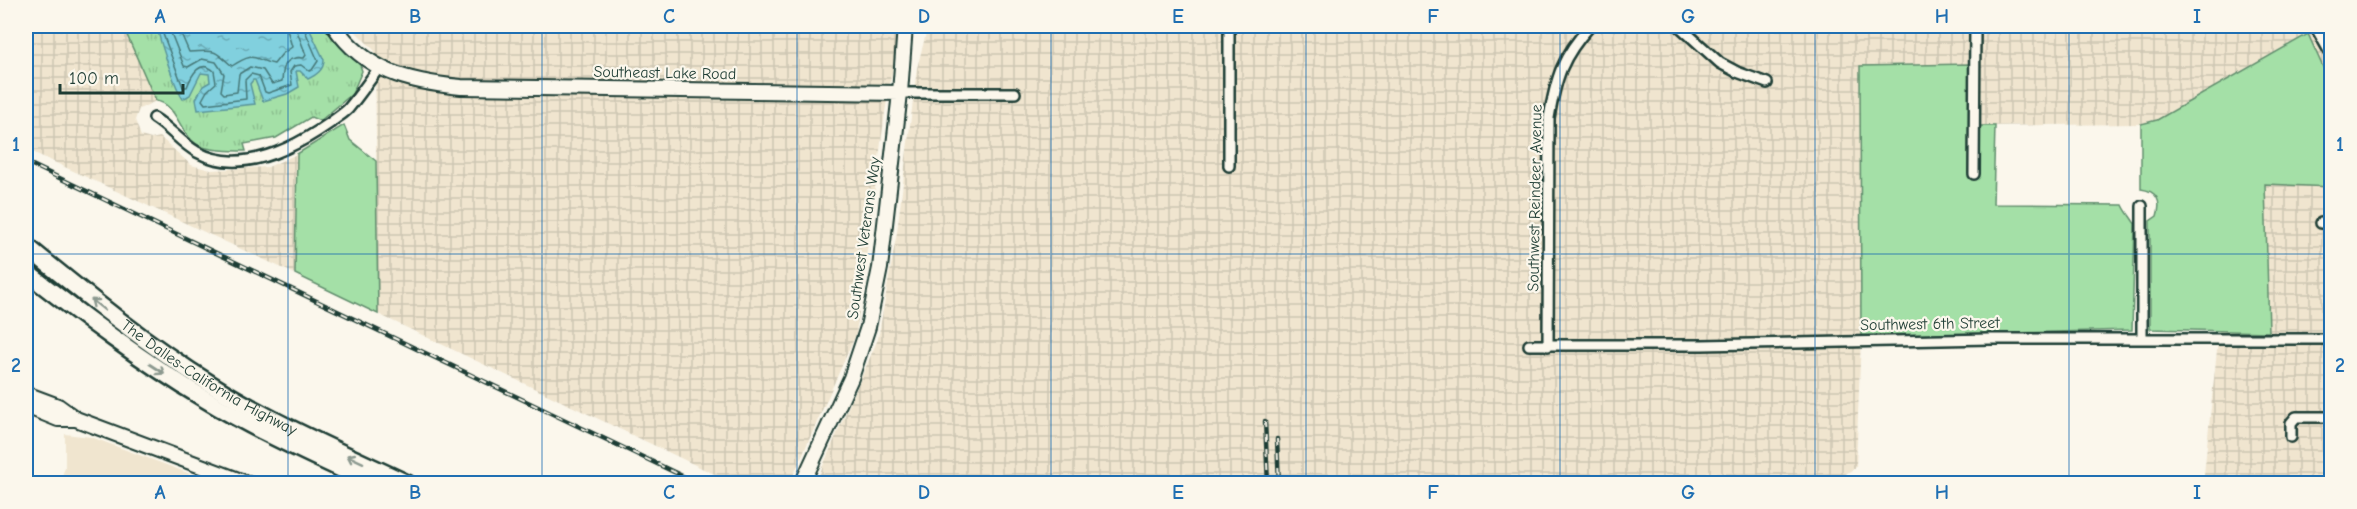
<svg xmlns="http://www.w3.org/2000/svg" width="2357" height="509" font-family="'Comic Neue',sans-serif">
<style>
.built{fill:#f0e5cf}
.industrial{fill:url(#industrial-grid)}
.grass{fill:#a4e0a7;stroke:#628e6e;stroke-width:1.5}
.park{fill:url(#park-tufts);stroke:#628e6e;stroke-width:1.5}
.water{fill:url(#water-ripples);stroke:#5a959a;stroke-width:1.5}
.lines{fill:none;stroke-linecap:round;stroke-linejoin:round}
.shore{stroke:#467878;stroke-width:1.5}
.street-casing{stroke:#1f3d34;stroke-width:14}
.secondary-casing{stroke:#1f3d34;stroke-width:18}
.highway-casing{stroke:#1f3d34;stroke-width:21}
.street{stroke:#fbf7ec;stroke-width:9}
.secondary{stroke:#fbf7ec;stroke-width:14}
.highway{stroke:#fbf7ec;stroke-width:16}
.rail-casing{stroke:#1f3d34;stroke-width:4.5}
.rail{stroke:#fbf7ec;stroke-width:2;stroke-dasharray:7;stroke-linecap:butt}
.oneway{stroke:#8d9a90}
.grid{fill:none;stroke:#1f6fb2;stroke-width:1.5;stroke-opacity:0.55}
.labels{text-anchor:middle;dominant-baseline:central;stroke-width:4.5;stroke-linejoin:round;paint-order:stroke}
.street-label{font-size:16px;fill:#1f3d34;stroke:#fbf7ec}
.neatline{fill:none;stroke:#1f6fb2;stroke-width:2}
.grid-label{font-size:20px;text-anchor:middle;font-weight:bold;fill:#1f6fb2}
</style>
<defs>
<pattern id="industrial-grid" width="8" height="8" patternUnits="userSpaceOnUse" patternTransform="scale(1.5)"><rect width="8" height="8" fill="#f0e5cf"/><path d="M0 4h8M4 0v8" fill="none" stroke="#cdc5b2"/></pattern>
<pattern id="park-tufts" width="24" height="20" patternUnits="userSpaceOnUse" patternTransform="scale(1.5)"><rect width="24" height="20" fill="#a4e0a7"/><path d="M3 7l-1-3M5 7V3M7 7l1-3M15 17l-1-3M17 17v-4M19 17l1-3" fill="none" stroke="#8dc190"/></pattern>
<pattern id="water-ripples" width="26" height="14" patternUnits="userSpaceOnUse" patternTransform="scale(1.5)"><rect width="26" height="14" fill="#81d0de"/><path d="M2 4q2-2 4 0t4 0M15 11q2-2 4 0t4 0" fill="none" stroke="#69aab5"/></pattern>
</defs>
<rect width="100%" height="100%" fill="#fbf7ec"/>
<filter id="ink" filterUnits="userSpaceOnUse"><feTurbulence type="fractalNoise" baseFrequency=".0167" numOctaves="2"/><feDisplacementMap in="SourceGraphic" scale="12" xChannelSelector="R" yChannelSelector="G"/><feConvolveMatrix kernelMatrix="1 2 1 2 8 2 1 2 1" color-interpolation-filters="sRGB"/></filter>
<g filter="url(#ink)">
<path class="built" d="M65,434L91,437L215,483H26V480H57L61,478L65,468Z"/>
<path class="industrial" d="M26,26H123L156,101L139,109L135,120L141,136L151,139L160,137L191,165L211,170L268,167L297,154L295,274L26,149Z
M350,26H902L894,60L885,112L856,334L790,483H733L378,314L375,51Z
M928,26H2331V85L2307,34L2157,120L2141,124L1970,126L1969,120L1860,66L1861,337L1856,467L1833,483L815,484L878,339L897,232L917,68Z
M2265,184L2331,187V483L2203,484L2219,331L2269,332Z"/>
<path class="grass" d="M2308,34L2331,85V187L2265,184L2269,332L2150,329V221L2157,216C2162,201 2157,191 2141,189V124L2157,120Z
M1970,64V126H1995L1993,204L2123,205C2126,212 2131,217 2135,224L2132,330L1861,337L1860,66Z
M344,125L350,140L376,161L378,314L295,274L297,154Z"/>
<path class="park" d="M123,26H324L336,42L360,65L362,71L352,94L320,121L311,117L276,138L244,144L246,151C232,151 216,151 203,147C179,139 179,104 156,101Z"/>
<path class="water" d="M157,26H308L324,60C324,70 316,75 308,79L300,71H296L299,87L287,94L263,101L255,80H253L250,84L255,104L198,110L196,99L203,86L210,82L209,74L201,73L190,95L183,99C175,88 159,39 157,26Z"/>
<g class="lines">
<path class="shore" d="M163,26V34L183,87H187C192,74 200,59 214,71L216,83L207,91L202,100L205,104L246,99L245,80L251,74L259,76L265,92L268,93L292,85L290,72L294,66L301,65L309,71L312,70L318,61L303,26
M171,26V33L184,66L188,67L202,59L216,62L224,74L221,91L224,94L237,92L239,74L250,67L263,70L272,84L282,81C283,66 285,56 304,58L306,55L295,26
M180,26V31L189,52C216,51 212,48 232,66C256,50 253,60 274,64L282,54L292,47L286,26"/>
<g class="street-casing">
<path id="street" d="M1229,26V166
M1679,26L1720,63L1737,72L1767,83
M2315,26L2332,56
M900,93H1015
M154,118C169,127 182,144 197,152C241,176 294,148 330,123C336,118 343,114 348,109C359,96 369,81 379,68
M1974,174L1975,26
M2321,223H2332
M2142,338V206
M1529,345H1702L1990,339H2332
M1548,346L1549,118C1556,77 1562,57 1590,26
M2291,437V423L2296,417H2332"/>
</g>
<g class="secondary-casing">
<path id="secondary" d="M334,26C366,72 409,82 461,87L900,93
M26,394L58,406L76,419L249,484
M26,406L58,419H75
M802,484L851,378L868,327L880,268L900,93L905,26"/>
</g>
<g class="highway-casing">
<g id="highway">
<path id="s1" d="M26,246C86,295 146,344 212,385C274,424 342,453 408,484"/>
<path d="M26,272C84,317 142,361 205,399C259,432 317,457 373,484"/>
</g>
</g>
<use href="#street" class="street"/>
<use href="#secondary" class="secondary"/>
<use href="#highway" class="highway"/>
<g class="rail-casing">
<path id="rail" d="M26,162L699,484
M1265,421L1268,484
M1277,439L1279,484"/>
</g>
<use href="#rail" class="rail"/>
</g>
<defs><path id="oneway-shaft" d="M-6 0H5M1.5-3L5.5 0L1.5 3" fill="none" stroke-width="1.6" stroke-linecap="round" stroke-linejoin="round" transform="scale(1.5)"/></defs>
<g class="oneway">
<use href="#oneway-shaft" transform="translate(98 305) rotate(-141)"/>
<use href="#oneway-shaft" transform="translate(157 369) rotate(33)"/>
<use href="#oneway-shaft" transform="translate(355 459) rotate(-155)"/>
</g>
</g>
<path class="grid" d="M288,26V484M542,26V484M797,26V484M1051,26V484M1306,26V484M1560,26V484M1815,26V484M2069,26V484M26,254H2332"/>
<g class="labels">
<g class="street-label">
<text transform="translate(665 73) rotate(1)">Southeast Lake Road</text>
<text transform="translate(1535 198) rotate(-89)">Southwest Reindeer Avenue</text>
<text transform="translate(864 238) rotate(-82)">Southwest Veterans Way</text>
<text transform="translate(1930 324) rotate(-1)">Southwest 6th Street</text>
<text stroke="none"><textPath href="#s1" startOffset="226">The Dalles-California Highway</textPath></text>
</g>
</g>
<rect width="2357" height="509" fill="none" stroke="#fbf7ec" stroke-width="66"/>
<path d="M60 84v9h123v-9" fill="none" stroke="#1f3d34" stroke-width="3"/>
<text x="69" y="84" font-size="18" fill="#1f3d34" stroke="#fbf7ec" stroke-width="4.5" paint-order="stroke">100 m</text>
<rect x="33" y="33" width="2291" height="443" class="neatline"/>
<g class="grid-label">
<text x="160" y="23">A</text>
<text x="415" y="23">B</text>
<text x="669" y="23">C</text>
<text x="924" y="23">D</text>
<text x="1178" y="23">E</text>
<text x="1433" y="23">F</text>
<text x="1688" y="23">G</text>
<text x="1942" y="23">H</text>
<text x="2197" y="23">I</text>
<text x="16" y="151">1</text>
<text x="2340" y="151">1</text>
<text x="16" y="372">2</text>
<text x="2340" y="372">2</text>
<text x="160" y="499">A</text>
<text x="415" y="499">B</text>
<text x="669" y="499">C</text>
<text x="924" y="499">D</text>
<text x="1178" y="499">E</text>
<text x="1433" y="499">F</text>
<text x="1688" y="499">G</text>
<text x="1942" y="499">H</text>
<text x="2197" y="499">I</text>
</g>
</svg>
